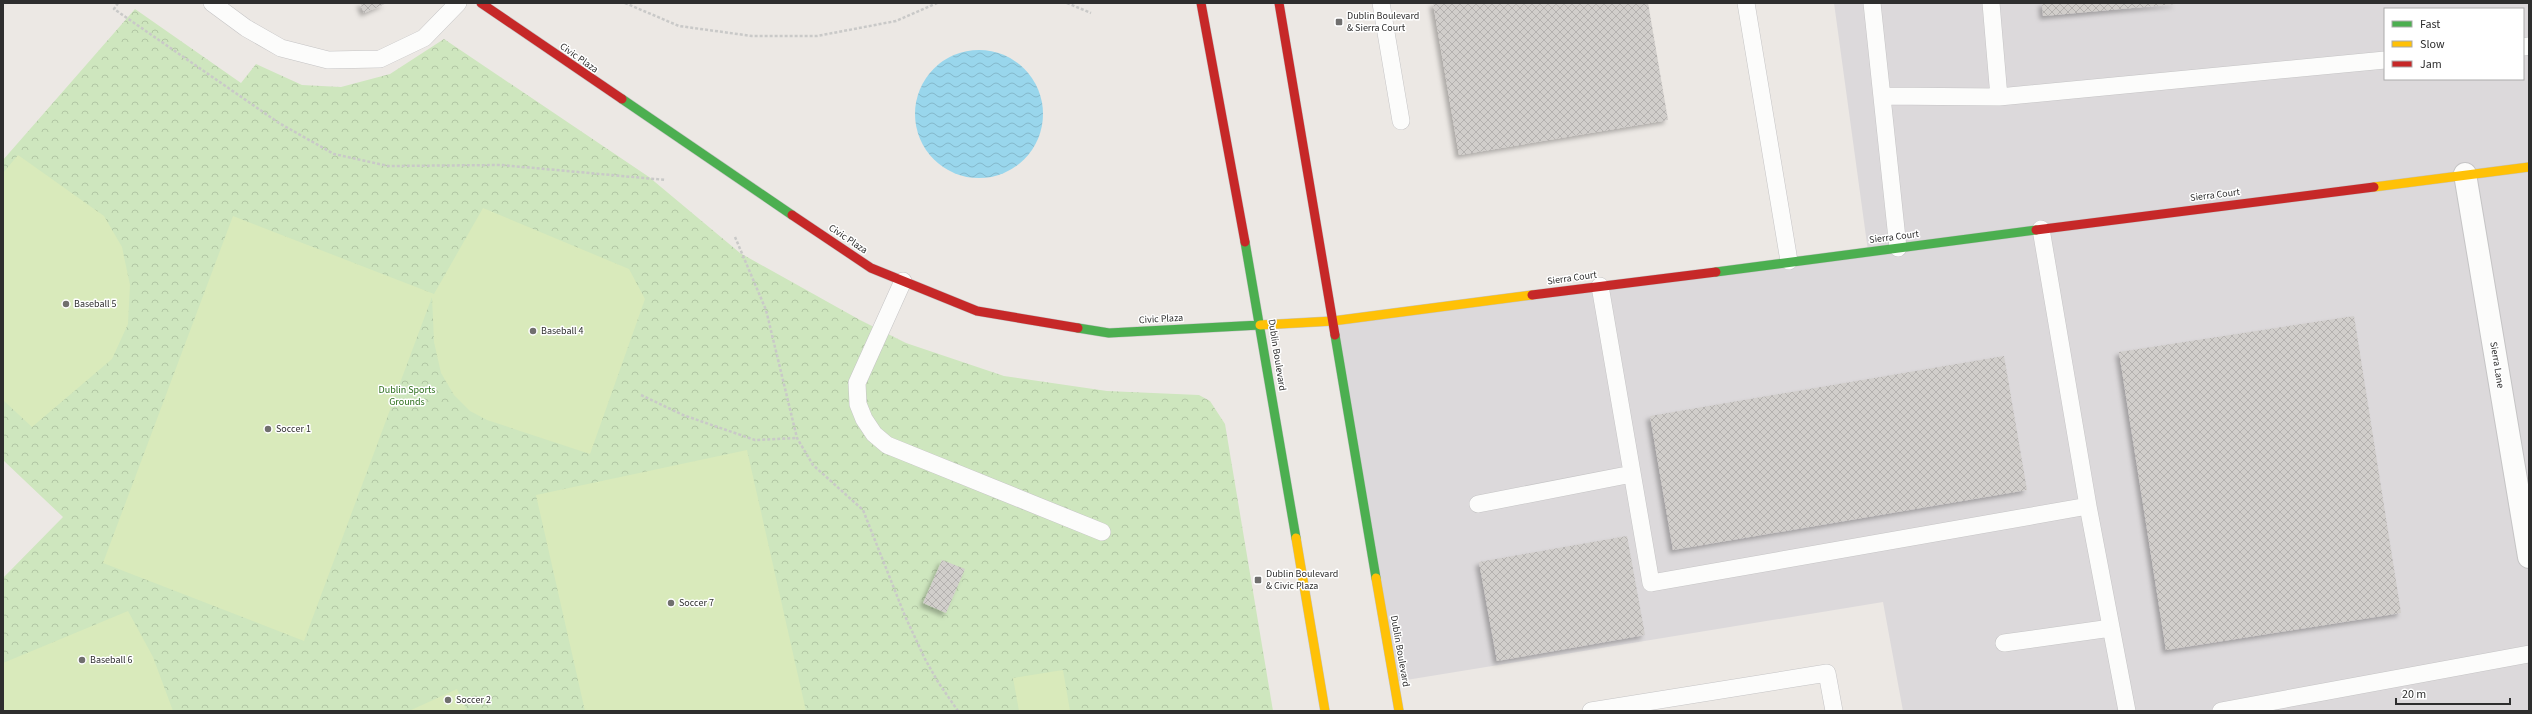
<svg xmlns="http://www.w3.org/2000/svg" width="2532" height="714" font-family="'Source Sans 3',sans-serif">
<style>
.industrial{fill:#dcd9db;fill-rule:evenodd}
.park{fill:url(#park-crowns)}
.pitch{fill:#d9eabb}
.water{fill:url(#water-waves)}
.building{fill:url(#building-cross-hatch);filter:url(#shadow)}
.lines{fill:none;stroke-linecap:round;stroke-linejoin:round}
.lane-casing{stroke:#c5c4c5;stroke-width:18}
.street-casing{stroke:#c5c4c5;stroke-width:24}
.fast-casing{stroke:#c5c4c5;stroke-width:10}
.slow-casing{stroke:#c5c4c5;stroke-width:10}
.jam-casing{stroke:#c5c4c5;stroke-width:10}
.path{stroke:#c9c9c8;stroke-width:2.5;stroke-dasharray:3 2;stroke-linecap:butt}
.lane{stroke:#fcfcfb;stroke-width:17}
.street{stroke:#fcfcfb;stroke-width:22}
.fast{stroke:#4caf50;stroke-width:9}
.slow{stroke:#ffc107;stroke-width:9}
.jam{stroke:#c62828;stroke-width:9}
.poi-dot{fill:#706f6e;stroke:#fff;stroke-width:1.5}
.labels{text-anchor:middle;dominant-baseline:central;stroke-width:3;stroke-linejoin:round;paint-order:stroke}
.poi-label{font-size:10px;fill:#2e2e2e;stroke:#fff;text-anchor:start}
.street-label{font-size:10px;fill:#2e2e2e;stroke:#fff}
.park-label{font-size:10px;fill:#2c6e1b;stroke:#fff}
</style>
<defs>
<pattern id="park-crowns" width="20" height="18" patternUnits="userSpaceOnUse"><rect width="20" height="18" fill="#cee6be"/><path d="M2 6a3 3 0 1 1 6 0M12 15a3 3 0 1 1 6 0" fill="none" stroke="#b1c6a4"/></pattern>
<pattern id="water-waves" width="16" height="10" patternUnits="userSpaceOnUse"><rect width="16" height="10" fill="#99d6ec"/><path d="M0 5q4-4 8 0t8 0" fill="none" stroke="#84b8cb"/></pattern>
<pattern id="building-cross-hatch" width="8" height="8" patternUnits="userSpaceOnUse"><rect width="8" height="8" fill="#d1cecb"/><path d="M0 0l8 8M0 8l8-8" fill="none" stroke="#b4b1af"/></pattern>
<filter id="shadow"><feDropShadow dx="-3.5" dy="3.5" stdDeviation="2" flood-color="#0004"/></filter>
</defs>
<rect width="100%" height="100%" fill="#ece8e4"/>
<path class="industrial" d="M1834,3H2529V711H1903L1883,602L1394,682L1333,321L1868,251ZM2385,9H2523V79H2385Z"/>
<path class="park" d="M135,9L241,83L256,64L302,85L341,87L390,74L444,39L649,177L740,253L860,320L906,343L1004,376L1107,391L1199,395L1210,401L1225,424L1273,711H3V578L63,517L3,460V160Z"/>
<path class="pitch" d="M18,155L104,216L122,247L130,285L128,324L112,359L32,427L3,400V173Z
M483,208L629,269L645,299L590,454L487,420L470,411L454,395L441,373L434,342L432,297L304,641L103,563L233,216L434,294Z
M747,450L806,711H585L536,495Z
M128,611L153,657L173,711H3V663Z
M1063,670L1070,711H1019L1013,678Z
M457,689L467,711H409Z"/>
<path class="water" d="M915 114a64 64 0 1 1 128 0a64 64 0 1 1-128 0Z"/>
<path class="building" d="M360,3H387L364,13Z
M1433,3H1648L1668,120L1459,155Z
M2042,3H2176V4L2043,16Z
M2354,316L2401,613L2166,650L2119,352Z
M2004,356L2027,490L1673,550L1650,416Z
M1627,536L1645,635L1497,661L1479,562Z
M942,560L965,569L946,613L923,603Z"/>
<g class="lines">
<g class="lane-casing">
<path id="lane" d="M212,3L246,28L281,48L328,60L380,59L424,38L458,3
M1381,3L1401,121
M1746,3L1789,261
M1872,3L1898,248
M1991,3L1999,97L2385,60
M2523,47L2529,46
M1882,96L1999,97
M903,281L857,383L858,404L864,419L874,434L887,445L1102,532
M1600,286L1651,583L2088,506L2041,229
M1478,504L1632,474
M2088,506L2127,711
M2004,643L2111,628
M1591,711L1827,673L1834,711
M2221,711L2529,654"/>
</g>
<g class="street-casing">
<path id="street" d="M2465,174L2529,557"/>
</g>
<g class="fast-casing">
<path id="fast" d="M622,99L792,215
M1245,242L1296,538
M1716,272L2036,230
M1078,328L1109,333L1260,325
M1335,335L1376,578"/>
</g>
<g class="slow-casing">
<path id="slow" d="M2374,187L2529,167
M1260,325L1333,321L1532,295
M1296,538L1325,711
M1376,578L1399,711"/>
</g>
<g class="jam-casing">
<path id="jam" d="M481,3L622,99
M1201,3L1245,242
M1279,3L1335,335
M792,215L871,268L977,311L1078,328
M2036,230L2374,187
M1532,295L1716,272"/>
</g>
<path class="path" d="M118,3L114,9L279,123L334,154L388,166L501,165L666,180
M625,3L679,26L752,36H817L896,21L937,3
M1067,3L1091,13
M735,237L766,310L797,438L813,465L863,510L905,616L925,659L938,682L958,711
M641,395L683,415L755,440L797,438"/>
<use href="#lane" class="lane"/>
<use href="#street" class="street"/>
<use href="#fast" class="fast"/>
<use href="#slow" class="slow"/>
<use href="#jam" class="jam"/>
</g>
<g class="poi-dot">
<rect x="1335" y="18" width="8" height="8" rx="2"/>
<circle cx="66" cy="304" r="4"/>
<circle cx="533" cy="331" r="4"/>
<circle cx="268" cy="429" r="4"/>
<rect x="1254" y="576" width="8" height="8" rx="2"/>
<circle cx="671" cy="603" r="4"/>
<circle cx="82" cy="660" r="4"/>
<circle cx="448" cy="700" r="4"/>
</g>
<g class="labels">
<g class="poi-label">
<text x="1347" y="16">Dublin Boulevard<tspan x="1347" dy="12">&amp; Sierra Court</tspan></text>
<text x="74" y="304">Baseball 5</text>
<text x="541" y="331">Baseball 4</text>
<text x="276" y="429">Soccer 1</text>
<text x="1266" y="574">Dublin Boulevard<tspan x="1266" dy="12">&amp; Civic Plaza</tspan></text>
<text x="679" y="603">Soccer 7</text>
<text x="90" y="660">Baseball 6</text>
<text x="456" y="700">Soccer 2</text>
</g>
<g class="street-label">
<text transform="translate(579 58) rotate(35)">Civic Plaza</text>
<text transform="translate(2215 195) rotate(-7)">Sierra Court</text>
<text transform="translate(1894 237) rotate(-7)">Sierra Court</text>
<text transform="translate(848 239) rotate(34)">Civic Plaza</text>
<text transform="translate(1572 278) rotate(-8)">Sierra Court</text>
<text transform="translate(1161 319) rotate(-3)">Civic Plaza</text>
<text transform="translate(1277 355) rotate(81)">Dublin Boulevard</text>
<text transform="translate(2497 365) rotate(81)">Sierra Lane</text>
<text transform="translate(1400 651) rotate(80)">Dublin Boulevard</text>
</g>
<g class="park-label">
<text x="407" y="390">Dublin Sports<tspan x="407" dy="12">Grounds</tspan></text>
</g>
</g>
<rect width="2532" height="714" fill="none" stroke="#2e2e2e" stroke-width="8"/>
<rect x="2384" y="8" width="140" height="72" fill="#ffffff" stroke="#ababab"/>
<rect x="2392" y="21" width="20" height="6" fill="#4caf50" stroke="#ababab"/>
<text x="2420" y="28" font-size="12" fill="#2e2e2e">Fast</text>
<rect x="2392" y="41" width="20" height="6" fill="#ffc107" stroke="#ababab"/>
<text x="2420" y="48" font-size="12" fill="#2e2e2e">Slow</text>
<rect x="2392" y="61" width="20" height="6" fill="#c62828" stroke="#ababab"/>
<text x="2420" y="68" font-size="12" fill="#2e2e2e">Jam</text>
<path d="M2396 698v6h114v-6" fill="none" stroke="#2e2e2e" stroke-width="2"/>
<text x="2402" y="698" font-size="12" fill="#2e2e2e" stroke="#ffffff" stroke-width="3" paint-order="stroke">20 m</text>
</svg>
